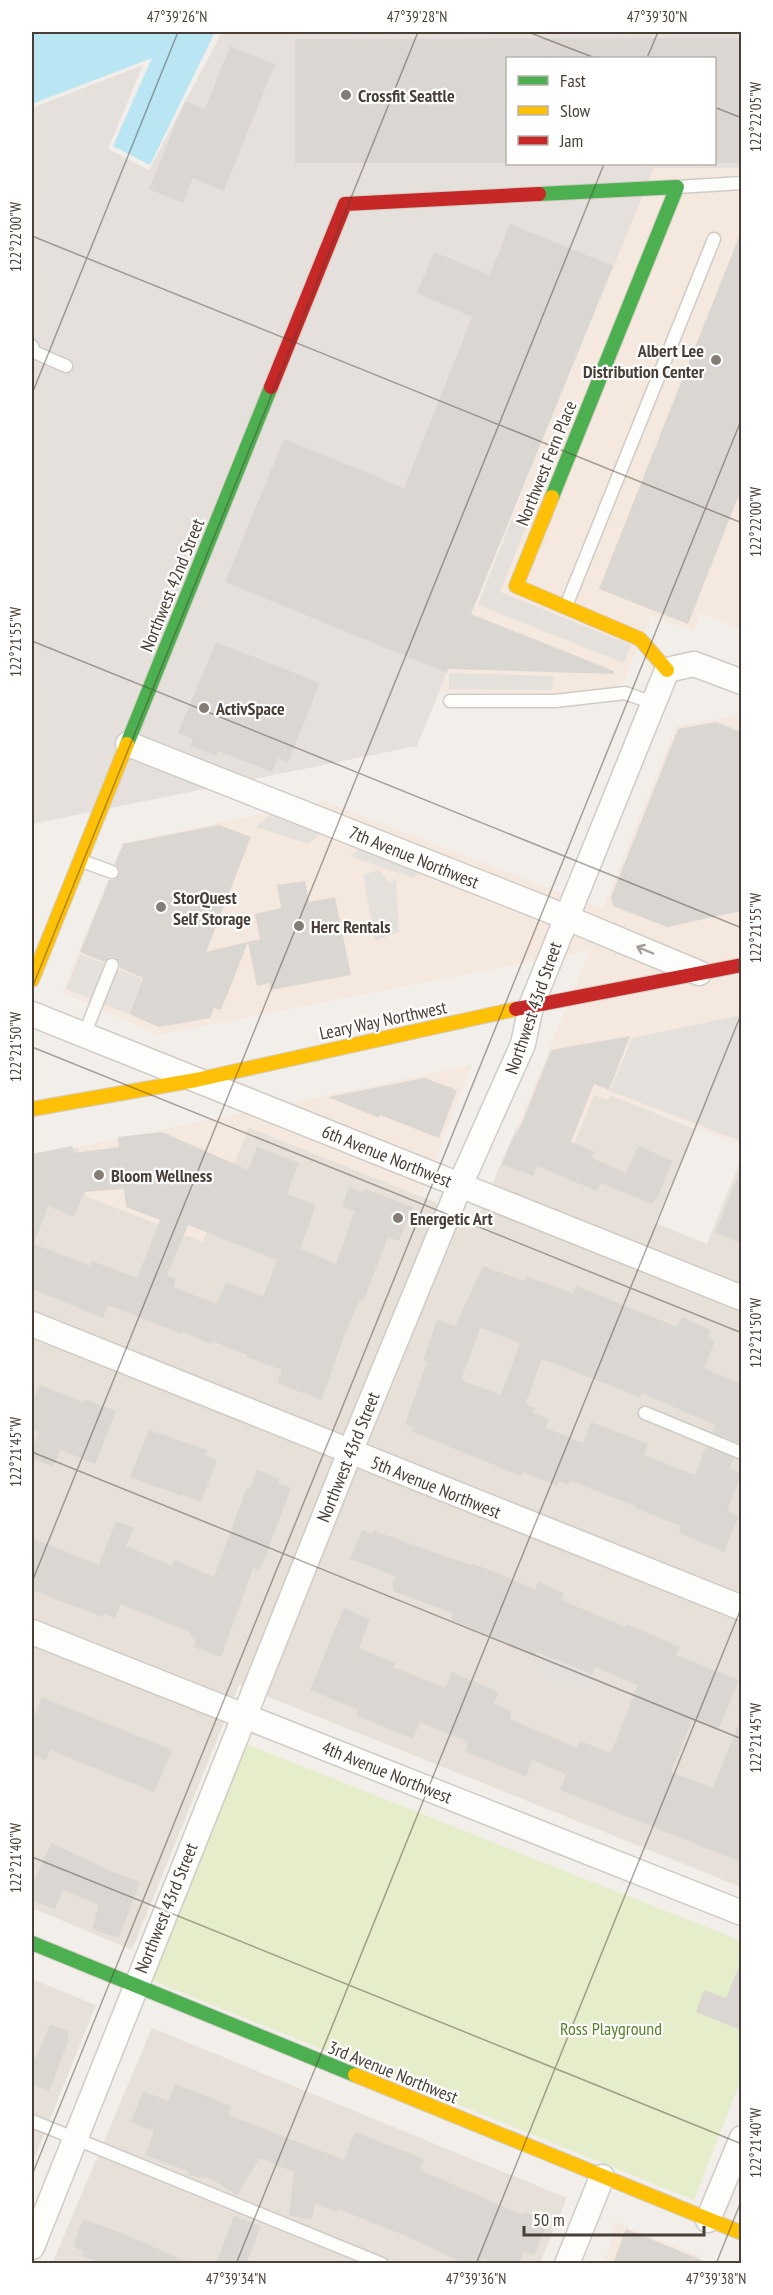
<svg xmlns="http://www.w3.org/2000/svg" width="773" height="2295" font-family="'PT Sans Narrow',sans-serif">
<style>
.residential{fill:#e6e0d8}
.commercial{fill:#f5e8de}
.industrial{fill:#e5e0dc;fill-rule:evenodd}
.green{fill:#e5edca}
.parking{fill:#e4e0dc}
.water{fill:#bae5f2}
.building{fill:#dad6d2;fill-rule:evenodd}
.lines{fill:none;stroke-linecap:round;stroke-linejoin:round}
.lane-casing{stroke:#cfcbc7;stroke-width:15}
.street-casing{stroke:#cfcbc7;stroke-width:27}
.fast-casing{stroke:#d3ccc3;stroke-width:16}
.slow-casing{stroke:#d3ccc3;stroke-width:16}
.jam-casing{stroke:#d3ccc3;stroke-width:16}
.lane{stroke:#fdfdfc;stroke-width:12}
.street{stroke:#fdfdfc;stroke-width:24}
.fast{stroke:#4caf50;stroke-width:14}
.slow{stroke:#ffc107;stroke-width:14}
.jam{stroke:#c62828;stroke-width:14}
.oneway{stroke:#a39e99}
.ticks{fill:none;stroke:#493f36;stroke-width:1.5;stroke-opacity:0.45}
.poi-dot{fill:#847d75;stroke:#fff;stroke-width:2}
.labels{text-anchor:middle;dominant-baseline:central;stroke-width:4.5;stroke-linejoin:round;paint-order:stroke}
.poi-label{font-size:18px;font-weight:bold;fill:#493f36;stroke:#fff;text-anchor:start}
.street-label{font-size:18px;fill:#493f36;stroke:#fff}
.park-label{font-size:18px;fill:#567f25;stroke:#fff}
.neatline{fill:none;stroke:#493f36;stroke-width:2}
.ticks-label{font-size:15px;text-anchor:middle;fill:#493f36}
</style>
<rect width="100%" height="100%" fill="#f2efeb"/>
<path class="residential" d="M594,1094L610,1095L695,1129L655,1223L707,1244L741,1159V1887L239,1685L132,1950L32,1908V1157L78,1147L86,1196L203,1242L248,1127L477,1219L517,1127L572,1148Z
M32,1979L96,2005L32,2164Z
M152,2028L567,2198L540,2263L52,2264Z"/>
<path class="commercial" d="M654,168H741V629L701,613L693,631L651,615L617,696L440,692Z
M741,715V1145L610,1095L607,1100L594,1095L572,1148L517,1127L590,950L158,1035L62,992L123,843L323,801L603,909L676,726Z
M472,1065L421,1196L249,1127L203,1242L86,1196L78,1147Z
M612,2221L700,2256L698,2263L603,2264L613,2238Z"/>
<path class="industrial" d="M222,32H285L293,34L294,32H741V168H654L417,746L32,824V108L143,65L108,149L149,170ZM508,58H714V164H508Z"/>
<path class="green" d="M244,1743L741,1941V2079L694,2200L151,1980Z"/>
<path class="parking" d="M512,519L527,525L500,592L631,645L624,663L478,605Z
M449,673L553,676L552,690L449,689Z
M321,684L360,700L364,724L359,736L308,716Z
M270,815L323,832L308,844L256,827Z
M363,846L426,868L413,878L350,856Z
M379,870L389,883L396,880L399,932L375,941L363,875Z
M80,954L142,979L128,1014L66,989Z
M741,1015V1141L610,1091L632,1038Z
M544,1655L595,1675L588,1695L536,1676Z"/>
<path class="water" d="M32,32H215L150,165L113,146L152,58L32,104Z"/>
<path class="building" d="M741,38V163H714V58H507V163H295V39Z
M230,46L275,64L224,191L193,178L183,203L149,189L185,101L205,109Z
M510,224L613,266L471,614L614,671V674L448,669L447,673L225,582L284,439L404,488L472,317L417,293L434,252L490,275Z
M740,234L741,490L688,624L599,589Z
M216,642L320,683L288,762L278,758L272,772L218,751L216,756L190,746L193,739L178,733Z
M716,722L741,732V911L667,927L613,906L611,897L678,729Z
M219,825L251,837L206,952L260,939L255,914L281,908L277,885L305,881L309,902L335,897L351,975L271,990L269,983L257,986L248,942L221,1010L214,1008L210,1018L159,1027L129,1014L143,978L120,968V963L116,958L110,957L104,962L80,952L109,880H114L119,875L120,870L115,864L123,844Z
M630,1036L609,1090L594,1084L571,1142L595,1152L592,1158L626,1173L638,1146L673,1161L656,1201L654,1200L653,1204L601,1183L597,1191L537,1166L533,1176L502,1164L512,1140L515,1134L517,1135L551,1050Z
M424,1078L457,1090L439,1138L380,1115L379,1118L328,1097Z
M162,1132L248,1170L257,1147L299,1163L287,1194L316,1205L300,1249L336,1264L355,1211L342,1206L349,1187L364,1192L365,1189L413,1207L399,1241L388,1237L364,1299L359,1302L343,1339L321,1400L277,1383L282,1370L246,1357L247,1355L212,1341L211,1344L183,1332L182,1334L108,1305L103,1318L32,1289V1154L72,1146L74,1153L119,1147L118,1137ZM124,1189L126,1207L160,1220L137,1278L92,1261L90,1266L34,1244L48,1206L74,1217L84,1192ZM188,1225L277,1260L263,1297L226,1282L217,1304L173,1287L176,1279L167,1275Z
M741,1169V1243L715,1233Z
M483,1266L524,1281L526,1276L573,1294L576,1286L677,1327L682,1317L711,1330L708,1338L715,1341L704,1368L741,1384L740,1443L712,1432L715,1425L642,1393L640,1397L542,1359L525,1404L535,1408L533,1413L549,1419L546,1428L583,1443L591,1422L648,1444L644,1455L695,1475L706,1447L734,1458L730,1468L741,1473V1476L727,1511L739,1516L724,1552L679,1533L681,1526L635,1508V1506L571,1481L569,1485L559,1481L557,1486L523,1472L521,1476L411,1431L413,1427L405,1424L427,1362L423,1360L437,1320L455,1326ZM480,1328L520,1343L501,1395L461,1380Z
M40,1385L84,1403L85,1399L116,1411L95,1464L61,1450L53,1467L32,1458V1451L39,1432L32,1429V1402Z
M149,1430L208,1450L205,1455L217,1460L202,1500L200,1501L182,1494V1496L130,1477Z
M257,1470L280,1479L278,1483L291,1488L266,1555L259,1570L253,1568L221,1657L193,1647L196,1638L189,1635V1632L121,1604L115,1618L104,1614L103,1617L32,1590V1538L99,1565L116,1521L134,1528L126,1546L172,1566L174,1560L214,1577L247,1487L250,1488Z
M362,1530L372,1534L374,1531L471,1565L472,1563L535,1589L538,1582L564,1593L561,1600L626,1627L627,1624L680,1647L676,1655L739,1680L718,1730L692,1720L671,1772L713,1788L741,1718V1862L560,1790L566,1774L532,1760L526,1776L465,1751L468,1742L420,1722L413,1739L356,1715L359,1710L310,1690L344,1608L370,1619L359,1648L395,1663L393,1667L445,1688L452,1672L499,1692L494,1704L511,1711L510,1719L577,1748L580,1741L611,1753L638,1685L595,1667L592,1674L537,1652L535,1656L452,1620V1613L393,1591L394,1587L391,1586L395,1576L350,1559Z
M42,1697L172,1750L154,1792L50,1750L46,1760L32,1754V1722Z
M51,1843L110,1871L140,1882L119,1938L92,1929L99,1905L63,1890L55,1909L32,1900V1885Z
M741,1961V2030L696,2012L704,1990L726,1998Z
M50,2024L69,2031L67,2038L69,2039L49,2091L32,2084V2056L36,2058Z
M175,2084L231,2106L228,2115L344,2160L355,2132L424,2159L420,2170L523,2215L524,2212L548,2221L534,2255L524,2251L519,2264H498L483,2258L480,2264H465L406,2236L338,2209L337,2212L315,2203L312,2219L289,2216L294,2172L260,2158L237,2195L211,2179L188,2175V2171L145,2155L154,2131L131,2122L143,2091L168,2101Z
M234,2216L261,2226L246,2264H216Z
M83,2219L124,2234L192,2264H105L81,2255L83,2251L73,2247Z
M626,2229L709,2263V2264H613Z"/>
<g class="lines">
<g class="lane-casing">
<path id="lane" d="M677,187L742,183
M32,346L34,352L66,366
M566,606L714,239
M450,701H555L625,693L653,703
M82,861L112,872
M84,1035L112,965
M645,1413L742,1453
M32,2121L382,2264"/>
</g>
<g class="street-casing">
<path id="street" d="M128,744L541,907L699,973
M32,1014L742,1298
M32,1324L742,1608
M32,1632L742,1913
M708,2220L742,2138
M32,2247L350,1452L460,1185L523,1044L531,1006L667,670L694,664L742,682
M567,2264L602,2177"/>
</g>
<g class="fast-casing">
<path id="fast" d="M539,194L677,187L552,497
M127,744L271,387
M32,1943L355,2075"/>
</g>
<g class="slow-casing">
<path id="slow" d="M552,497L516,586L640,639L667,670
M32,980L127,744
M32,1109L196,1080L516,1009
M355,2075L742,2233"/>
</g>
<g class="jam-casing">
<path id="jam" d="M271,387L345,204L539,194
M516,1009L742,965"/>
</g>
<use href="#lane" class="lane"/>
<use href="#street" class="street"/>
<use href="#fast" class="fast"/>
<use href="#slow" class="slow"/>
<use href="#jam" class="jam"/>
</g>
<defs><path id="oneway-shaft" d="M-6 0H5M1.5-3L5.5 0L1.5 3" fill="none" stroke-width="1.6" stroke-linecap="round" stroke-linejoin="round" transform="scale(1.5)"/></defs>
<use class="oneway" href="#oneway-shaft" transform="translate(645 950) rotate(-157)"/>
<path class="ticks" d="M528,32L595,58M647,58L658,32M714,107L742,118M32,236L742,523M32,394L178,32M32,641L742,928M32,988L418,32M32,1047L742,1333M32,1452L742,1739M32,1582L604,164M32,1857L742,2144M32,2175L742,418M32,2262L35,2264M236,2264L742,1012M476,2264L742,1606M716,2264L742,2199"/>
<g class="poi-dot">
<circle cx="346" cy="95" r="6"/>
<circle cx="716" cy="360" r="6"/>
<circle cx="204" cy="708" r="6"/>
<circle cx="161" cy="907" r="6"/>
<circle cx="299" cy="926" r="6"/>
<circle cx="99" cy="1175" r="6"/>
<circle cx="398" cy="1218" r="6"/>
</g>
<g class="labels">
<g class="poi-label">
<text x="358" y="95">Crossfit Seattle</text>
<text x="704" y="350" text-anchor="end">Albert Lee<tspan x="704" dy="21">Distribution Center</tspan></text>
<text x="216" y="708">ActivSpace</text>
<text x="173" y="897">StorQuest<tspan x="173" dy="21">Self Storage</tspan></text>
<text x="311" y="926">Herc Rentals</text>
<text x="111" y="1175">Bloom Wellness</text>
<text x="410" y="1218">Energetic Art</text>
</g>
<g class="street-label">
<text transform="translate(546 463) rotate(-68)">Northwest Fern Place</text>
<text transform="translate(172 585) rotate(-68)">Northwest 42nd Street</text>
<text transform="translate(414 857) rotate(22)">7th Avenue Northwest</text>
<text transform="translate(533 1008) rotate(-71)">Northwest 43rd Street</text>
<text transform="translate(383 1020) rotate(-12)">Leary Way Northwest</text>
<text transform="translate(387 1156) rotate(22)">6th Avenue Northwest</text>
<text transform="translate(348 1457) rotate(-68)">Northwest 43rd Street</text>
<text transform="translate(436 1487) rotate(22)">5th Avenue Northwest</text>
<text transform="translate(387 1772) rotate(22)">4th Avenue Northwest</text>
<text transform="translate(166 1908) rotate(-68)">Northwest 43rd Street</text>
<text transform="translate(393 2072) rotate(22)">3rd Avenue Northwest</text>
</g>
<g class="park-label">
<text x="611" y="2028">Ross Playground</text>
</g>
</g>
<rect width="773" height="2295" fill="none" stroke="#ffffff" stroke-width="66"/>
<rect x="506" y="57" width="210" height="108" fill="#ffffff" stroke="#b6b2af" stroke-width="1.5"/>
<rect x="518" y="76" width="30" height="9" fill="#4caf50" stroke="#b6b2af" stroke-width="1.5"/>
<text x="560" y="87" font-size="18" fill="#493f36">Fast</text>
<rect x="518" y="106" width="30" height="9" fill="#ffc107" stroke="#b6b2af" stroke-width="1.5"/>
<text x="560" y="117" font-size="18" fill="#493f36">Slow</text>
<rect x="518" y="136" width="30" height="9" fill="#c62828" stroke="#b6b2af" stroke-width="1.5"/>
<text x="560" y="147" font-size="18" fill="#493f36">Jam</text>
<path d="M524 2226v9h180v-9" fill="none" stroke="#493f36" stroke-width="3"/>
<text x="533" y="2226" font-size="18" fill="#493f36" stroke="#ffffff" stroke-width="4.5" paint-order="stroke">50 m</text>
<rect x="33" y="33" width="707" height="2229" class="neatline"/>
<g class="ticks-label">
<text x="177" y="22">47°39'26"N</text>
<text x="417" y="22">47°39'28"N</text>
<text x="657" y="22">47°39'30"N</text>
<text transform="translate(756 117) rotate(-90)" y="5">122°22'05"W</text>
<text transform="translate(16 237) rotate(-90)" y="5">122°22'00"W</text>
<text transform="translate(756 522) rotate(-90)" y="5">122°22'00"W</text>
<text transform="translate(16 642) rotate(-90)" y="5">122°21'55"W</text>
<text transform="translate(756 928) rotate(-90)" y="5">122°21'55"W</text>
<text transform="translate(16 1047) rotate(-90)" y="5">122°21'50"W</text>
<text transform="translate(756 1333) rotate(-90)" y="5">122°21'50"W</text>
<text transform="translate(16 1452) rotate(-90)" y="5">122°21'45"W</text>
<text transform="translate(756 1738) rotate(-90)" y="5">122°21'45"W</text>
<text transform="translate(16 1858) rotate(-90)" y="5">122°21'40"W</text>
<text transform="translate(756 2143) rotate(-90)" y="5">122°21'40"W</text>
<text x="236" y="2284">47°39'34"N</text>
<text x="476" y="2284">47°39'36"N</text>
<text x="716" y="2284">47°39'38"N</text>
</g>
</svg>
